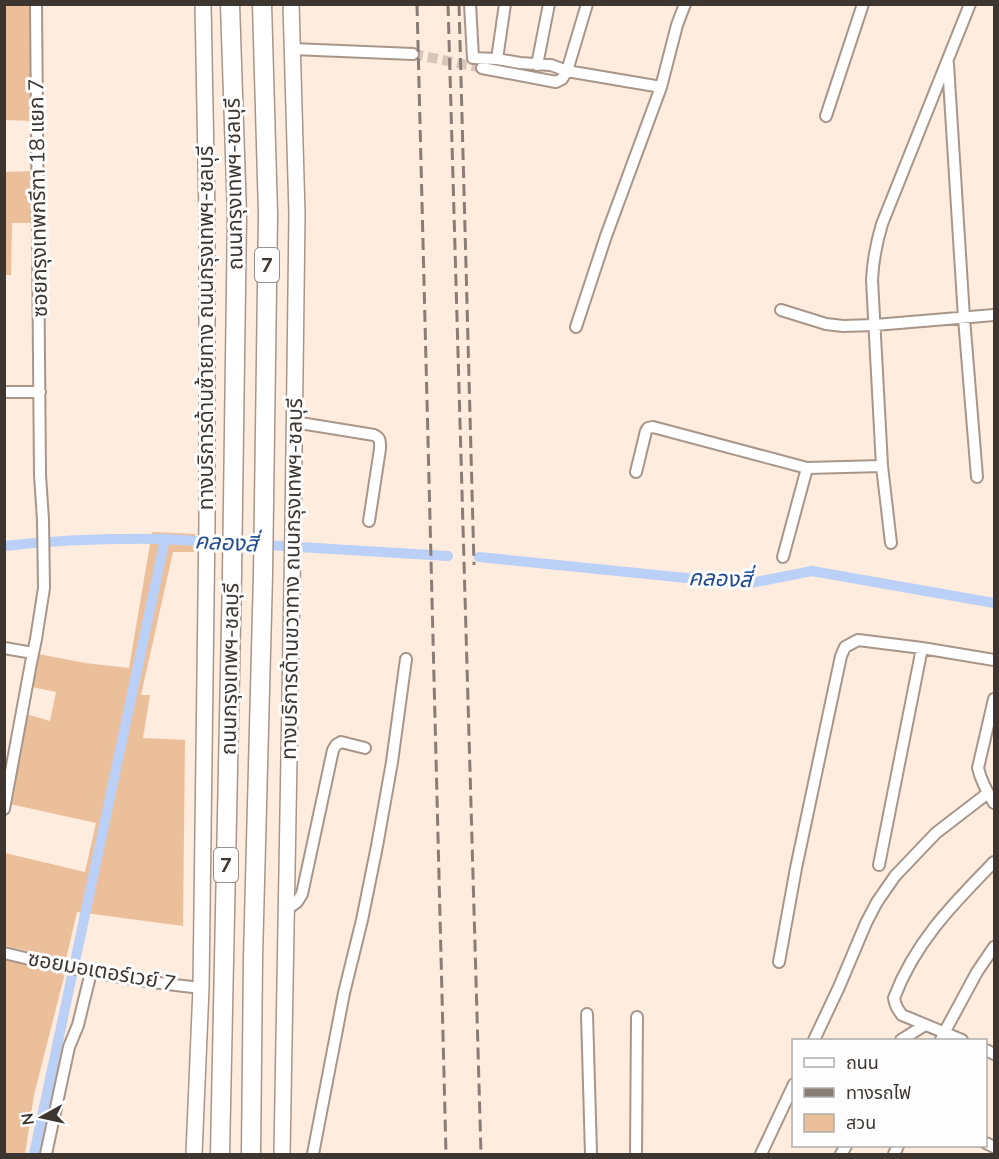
<svg xmlns="http://www.w3.org/2000/svg" width="999" height="1159" font-family="'Nunito Sans','Noto Sans Thai',sans-serif">
<style>
.green{fill:#ecbf9b}
.lines{fill:none;stroke-linecap:round;stroke-linejoin:round}
.canal{stroke:#bad0f6;stroke-width:10}
.minor-tunnel{stroke:#d7c7bb;stroke-width:10;stroke-dasharray:10 5;stroke-linecap:butt}
.minor-casing{stroke:#a79689;stroke-width:14}
.secondary-casing{stroke:#a79689;stroke-width:18}
.motorway-casing{stroke:#a79689;stroke-width:21}
.minor{stroke:#fff;stroke-width:10}
.secondary{stroke:#fff;stroke-width:15}
.motorway{stroke:#fff;stroke-width:18}
.rail{stroke:#897d75;stroke-width:3;stroke-dasharray:12 6;stroke-linecap:butt}
.labels{text-anchor:middle;dominant-baseline:central;stroke-width:6;stroke-linejoin:round;paint-order:stroke}
.shield{fill:#fcfdfc;stroke:#76716d;stroke-width:1.5}
.shield-label{font-size:20px;font-weight:bold;fill:#3c3530}
.street-label{font-size:21px;fill:#3c3530;stroke:#fcfdfc}
.water-label{font-size:22px;font-style:italic;fill:#214a91;stroke:#fcfdfc}
</style>
<rect width="100%" height="100%" fill="#feecde"/>
<path class="green" d="M5,5H32L34,121L5,120Z
M36,171L35,223H12L11,275H5L4,172Z
M152,532L195,534L194,552H173L141,695H150L143,738L185,740L183,926L77,912L66,959L5,946V853L85,872L96,823L10,804L26,714L50,721L56,692L32,687L38,654L85,663L129,668Z
M4,958L65,973L34,1095L25,1154H5Z"/>
<g class="lines">
<path class="canal" d="M4,546C58,540 111,538 165,539L448,556
M479,557L746,584L812,571L994,603
M34,1154L165,539"/>
<path class="minor-tunnel" d="M413,54L482,68"/>
<g class="minor-casing">
<path id="minor" d="M470,4L473,58L497,59L505,4
M293,49L413,54
M497,59L520,63L551,65L567,71L661,87L606,236L576,327
M948,64L964,318L977,477
M537,65L549,4
M482,68L556,82L562,79L567,71L587,4
M661,87L677,25L685,4
M826,116L863,4
M781,310L826,324L843,326L875,325L994,315
M4,392H40
M294,422L374,435C381,438 380,442 380,449L369,521
M636,472L646,431L648,428L653,427L807,468L882,466
M891,543L882,466L872,280C873,259 876,244 882,224L970,4
M783,557L807,468
M4,648L33,653
M994,699L978,768C981,781 987,792 994,803
M4,809L31,663L36,639L44,588L43,520L40,475L36,4
M879,865L922,648
M286,910L297,902L302,894L333,750L336,745L341,742L365,748
M4,953C69,969 134,981 201,988
M779,962L796,868L841,656L845,647L858,640L922,648L994,660
M587,1014L591,1154
M814,1040L839,987L866,923L877,902L895,876L936,833L988,793
M901,1040L925,1025
M941,1040L944,1033L977,972L994,947
M962,1040L902,1015C897,1009 895,1005 894,998C915,942 953,904 994,862
M986,1050L994,1054
M986,1143L994,1147
M46,1154L69,1047L78,1025L91,972
M313,1154L344,993L362,920L377,846L392,762L406,659
M636,1154L637,1017
M761,1154L794,1084
M841,1154L846,1146
M894,1154L898,1146"/>
</g>
<g class="secondary-casing">
<path id="secondary" d="M194,1154L201,988L207,521V214L203,4
M282,1154L293,530L297,214L291,4"/>
</g>
<g class="motorway-casing">
<path id="motorway" d="M220,1154L232,575L237,215L230,4
M251,1154L253,958L263,575L268,214L262,4"/>
</g>
<use href="#minor" class="minor"/>
<use href="#secondary" class="secondary"/>
<use href="#motorway" class="motorway"/>
<path class="rail" d="M417,4L446,1154
M448,4L481,1154
M459,4L474,565"/>
</g>
<g class="labels">
<g class="shield">
<rect x="255" y="248" width="24" height="34" rx="4.5"/>
<rect x="214" y="848" width="24" height="34" rx="4.5"/>
</g>
<g class="shield-label">
<text x="267" y="265">7</text>
<text x="226" y="865">7</text>
</g>
<g class="street-label">
<text transform="translate(234 184) rotate(-91)">ถนนกรุงเทพฯ-ชลบุรี</text>
<text transform="translate(38 198) rotate(-91)">ซอยกรุงเทพกรีฑา 18 แยก 7</text>
<text transform="translate(206 328) rotate(-90)">ทางบริการด้านซ้ายทาง ถนนกรุงเทพฯ-ชลบุรี</text>
<text transform="translate(292 579) rotate(-89)">ทางบริการด้านขวาทาง ถนนกรุงเทพฯ-ชลบุรี</text>
<text transform="translate(230 669) rotate(-89)">ถนนกรุงเทพฯ-ชลบุรี</text>
<text transform="translate(102 971) rotate(10)">ซอยมอเตอร์เวย์ 7</text>
</g>
<g class="water-label">
<text transform="translate(226 543) rotate(3)">คลองสี่</text>
<text transform="translate(720 579) rotate(2)">คลองสี่</text>
</g>
</g>
<rect width="999" height="1159" fill="none" stroke="#3c3530" stroke-width="12"/>
<rect x="792" y="1039" width="195" height="108" fill="#fcfdfc" stroke="#afadaa" stroke-width="1.5"/>
<rect x="804" y="1058" width="30" height="9" fill="#ffffff" stroke="#afadaa" stroke-width="1.5"/>
<text x="846" y="1069" font-size="18" fill="#3c3530">ถนน</text>
<rect x="804" y="1088" width="30" height="9" fill="#897d75" stroke="#afadaa" stroke-width="1.5"/>
<text x="846" y="1099" font-size="18" fill="#3c3530">ทางรถไฟ</text>
<rect x="804" y="1114" width="30" height="18" fill="#ecbf9b" stroke="#afadaa" stroke-width="1.5"/>
<text x="846" y="1129" font-size="18" fill="#3c3530">สวน</text>
<g transform="translate(42 1117) rotate(262)" stroke="#fcfdfc" stroke-width="4.5" paint-order="stroke">
<path d="M0-4.5L10 22L0 15L-10 22Z" fill="#3c3530"/>
<text y="-9" font-size="16" font-weight="bold" text-anchor="middle" fill="#3c3530">N</text>
</g>
</svg>
